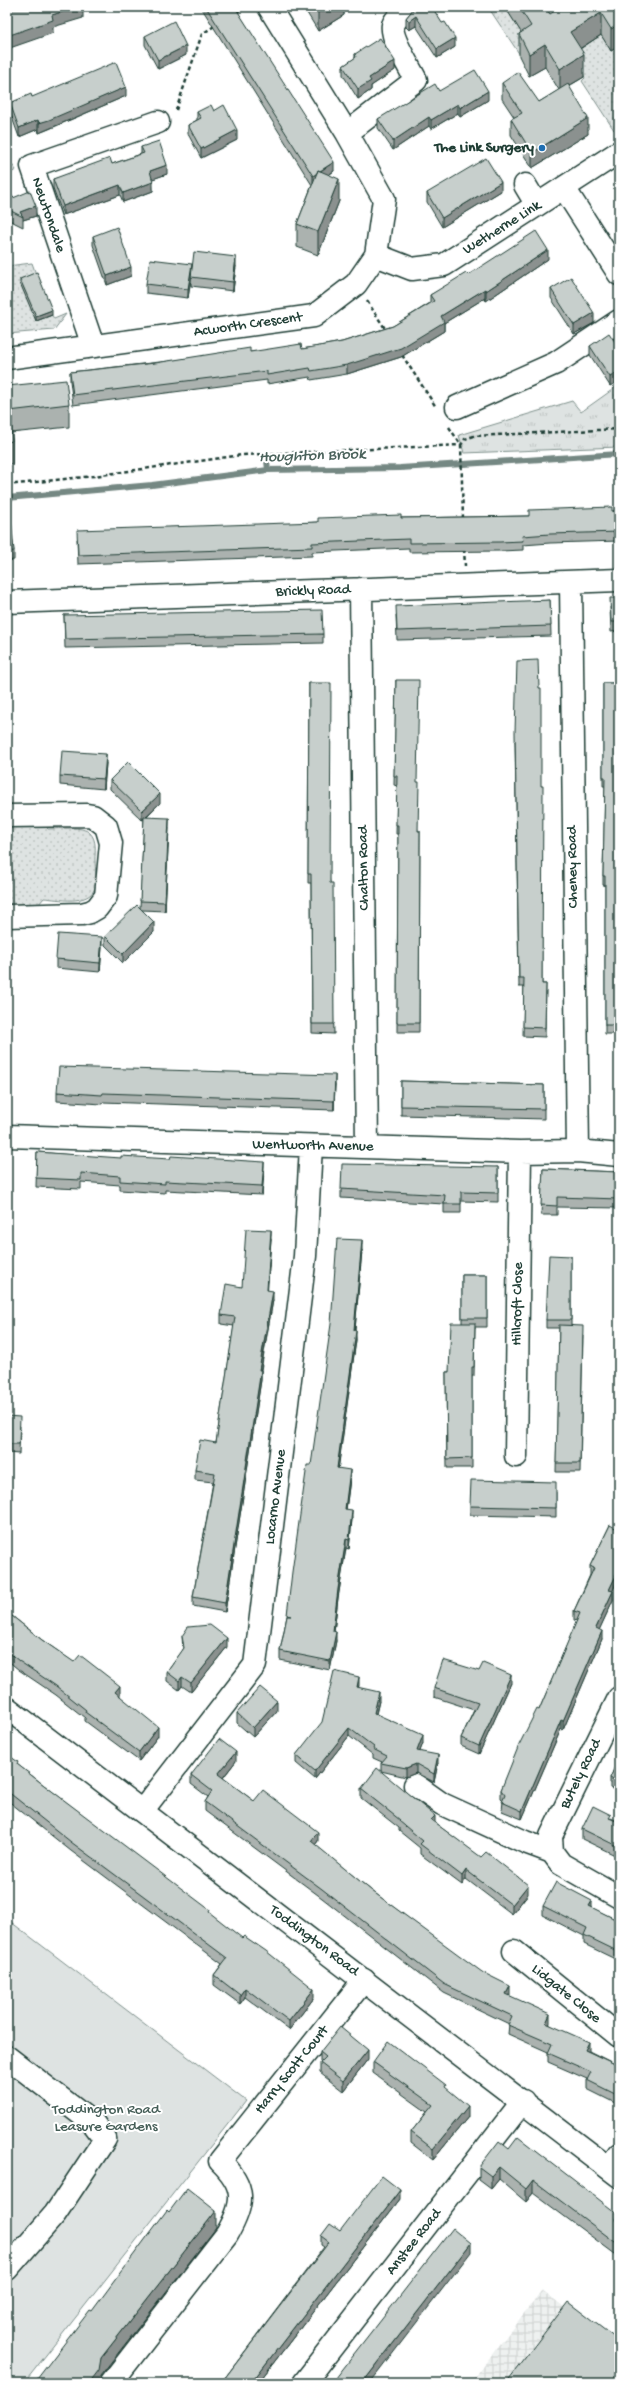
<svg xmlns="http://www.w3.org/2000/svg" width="626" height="2390" font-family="'Gochi Hand',sans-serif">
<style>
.industrial{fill:url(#industrial-grid)}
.grass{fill:url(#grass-dots);stroke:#7e908b}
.park{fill:url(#park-tufts);stroke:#7e908b}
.garden{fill:#dee3e2;stroke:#7e908b}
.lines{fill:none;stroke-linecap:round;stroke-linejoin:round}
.stream{stroke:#758883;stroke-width:6}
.minor-casing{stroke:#1f3d34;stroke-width:25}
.major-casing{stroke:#1f3d34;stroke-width:25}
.path{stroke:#1f3d34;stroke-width:2.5;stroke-dasharray:4 3;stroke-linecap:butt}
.minor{stroke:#fff;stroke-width:22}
.major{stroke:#fff;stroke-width:22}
.wall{fill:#abb2af;stroke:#1f3d34}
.shaded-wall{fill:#8b918f;stroke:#1f3d34}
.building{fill:#c7cfcc;stroke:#1f3d34}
.poi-dot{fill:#1f6fb2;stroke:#fff;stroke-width:1.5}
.labels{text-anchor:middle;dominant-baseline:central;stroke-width:4;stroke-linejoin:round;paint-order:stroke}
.poi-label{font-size:15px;font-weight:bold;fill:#1f3d34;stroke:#fff;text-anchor:end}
.street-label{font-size:15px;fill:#1f3d34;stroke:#fff}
.park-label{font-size:15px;fill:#455e57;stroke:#fff}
.water-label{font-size:16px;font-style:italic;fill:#4a625b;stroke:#fff}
</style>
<defs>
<pattern id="industrial-grid" width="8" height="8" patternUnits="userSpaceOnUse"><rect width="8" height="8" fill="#eef1f0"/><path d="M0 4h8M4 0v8" fill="none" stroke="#ccd0ce"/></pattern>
<pattern id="grass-dots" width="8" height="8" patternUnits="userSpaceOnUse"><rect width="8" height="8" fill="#dee3e2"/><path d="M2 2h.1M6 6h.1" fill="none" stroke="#bec4c2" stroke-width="1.8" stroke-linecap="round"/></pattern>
<pattern id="park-tufts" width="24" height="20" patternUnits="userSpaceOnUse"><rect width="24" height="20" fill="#dee3e2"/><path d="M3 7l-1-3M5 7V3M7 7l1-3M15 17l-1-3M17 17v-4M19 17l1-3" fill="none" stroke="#bec4c2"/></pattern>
</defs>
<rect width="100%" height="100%" fill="#fff"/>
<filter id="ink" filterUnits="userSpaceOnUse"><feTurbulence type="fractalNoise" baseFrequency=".025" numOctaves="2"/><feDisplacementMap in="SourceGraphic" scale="8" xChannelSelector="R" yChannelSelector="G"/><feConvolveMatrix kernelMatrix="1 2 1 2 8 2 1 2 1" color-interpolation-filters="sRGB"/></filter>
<g filter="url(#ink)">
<path class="industrial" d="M542,2290L619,2349V2383H470Z"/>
<path class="grass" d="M488,7H505L531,48L520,55Z
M601,35L611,51L619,46V127L614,130L582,81L585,78L570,55Z
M7,158L16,170L7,175Z
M32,263L37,277L36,321L52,315L54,319L66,314L54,330L7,334V266Z
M7,820L40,821L48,829C60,829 82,825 90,833C97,840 95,851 95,860C95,868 97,880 95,888C88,906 58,899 44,898L38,905H7Z"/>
<path class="park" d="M619,385V447L464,453L459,435L572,401L581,412Z"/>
<path class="garden" d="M7,1919L246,2101L24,2383H7Z"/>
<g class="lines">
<path class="stream" d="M267,461L268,470
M7,498L152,485L268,470L400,468L619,454"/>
<g class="minor-casing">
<path id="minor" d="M347,133L416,80C410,68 390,37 393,25C395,19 399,17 403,13
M525,185L537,205
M564,188L619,274
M376,255L412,269L444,265L619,152
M93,346L32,166L158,122
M7,358L314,316L356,284L376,255L384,199L347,133L269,7
M457,407L556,363L619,321
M571,583L578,1151
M361,589L367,1147
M7,602L619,580
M7,816L87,815L93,816L106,826L111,843L106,896L97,908L90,912L82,914L7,916
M7,1136L520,1152L578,1151L619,1155
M516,1456L520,1152
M415,1785L442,1804L525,1842L552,1852L561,1864L619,1897
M142,1811L255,1665L305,1256L311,1146
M552,1852L551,1836L619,1698
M514,1951L619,2036
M7,2057L94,2124L105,2139L55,2214L7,2269
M609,2168L619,2154
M111,2383L227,2234C245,2203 246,2186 220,2161L364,1980
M304,2383L523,2101"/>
</g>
<g class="major-casing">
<path id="major" d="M7,1708L619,2176"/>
</g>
<path class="path" d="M236,13L245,7
M176,110L202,34L216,25
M7,154L13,157
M367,301L386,330
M402,355L436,407
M449,427L461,445L463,520
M7,485L94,476L242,455L461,445L465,439L474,436L619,429
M464,549L465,566"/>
<use href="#minor" class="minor"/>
<use href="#major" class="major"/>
</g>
<path class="wall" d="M201,7H235L334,171L329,175L339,201L318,255L297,247V224L312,185Z
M304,7H344V15L318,31L304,8Z
M413,7H432L455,47L437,58L416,26L409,30L406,27V18L414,8Z
M505,7H545L550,14L619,7V46L611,51L601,35L580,49L584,77L569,86L588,134L532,168L511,135V119L514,117L502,99V83L539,102L559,90L545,67L529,76L519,56V34L521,32Z
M145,36L186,55L158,69L145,45Z
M355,54L395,70L371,86V90L358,99L343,75V66L355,58Z
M439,91L488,100L460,117L458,113L431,129L429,126L393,150L378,128V119Z
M126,96L49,129L39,133L38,129L19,137L10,112V103L32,97Z
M197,112L237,140L201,158L188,134V125L197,120Z
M141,147L167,174L152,179L153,191L123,202L120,195L63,215L53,188V179L112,164L141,154Z
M7,187L13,198L36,216L23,220V227L7,219Z
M501,191L442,227L427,202V193Z
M93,236L131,276L107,285L93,245Z
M548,259L486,301L485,298L444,323V331L401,357L347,374L311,380L310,377L267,384V380L73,405L70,381V372L250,352L302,349L342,342L393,326L430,303V295L468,275Z
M236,266L233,291L191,286V277L188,298L146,293V284L192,273Z
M20,279L52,315L36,321L20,283Z
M551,289L594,323L574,334L551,298Z
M590,346L619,348L610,386L590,355Z
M7,386L69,404V427L11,433L12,441V464H7Z
M7,507L14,551V560L7,561Z
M612,511H619V545V541L550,543L523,545V550L500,551L409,552V548L360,550L312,552V556L78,564L77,539L318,522L401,518L529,516Z
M619,598V631L611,632L610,607Z
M550,600L551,636L397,640L396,615Z
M64,615L323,634V643L65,648Z
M396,680L418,831H420L419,1032H397L398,834H396L397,786L394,785Z
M309,683L330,883L334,1034L312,1033L311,883H308Z
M603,683H619V1034H605V885H603V876L605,786H603Z
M515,741L541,786L542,984H546L545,1037L523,1036L524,987H519Z
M106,763L104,789L60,785V776Z
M110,780L160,803L146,817L169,827L165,911L142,910L154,932L123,963L105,945V936L140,908L144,819L142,820L110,789Z
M102,947L100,972L56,968V959Z
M401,1081L544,1085V1119L401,1115Z
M335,1084L334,1110L103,1102L102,1104L57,1101V1092Z
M37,1152L264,1171L262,1195L165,1190V1193L120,1190V1185L81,1182V1189L36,1187Z
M498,1167V1202L461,1201V1213H444V1204L341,1198V1189Z
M543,1169L619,1172V1208L557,1207V1215H541Z
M271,1239L267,1290L273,1300L261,1370V1380L225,1612L193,1606V1597L213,1482L195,1480V1470L216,1443L234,1326L221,1324V1315L242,1287Z
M362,1250L355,1330L356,1340L338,1469L350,1479L346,1509L352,1519L349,1549L346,1548L338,1598L334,1631L336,1641L330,1670L280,1660V1651L287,1616L311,1465Z
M571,1256V1325L583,1335L580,1472H556L559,1328H546V1320Z
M462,1275H487V1327H475L474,1376H472V1468H447L446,1372H449L462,1323Z
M7,1416L20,1426L19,1454L7,1453Z
M556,1492V1517L470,1515V1506Z
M610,1525L613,1600L599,1630L602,1639L563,1730L561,1729L522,1819L502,1811L503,1801L501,1799V1790L539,1710L577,1621L574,1620V1611L590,1575V1566Z
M7,1597L10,1608L7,1612L42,1640L120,1695V1696L158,1736L139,1761L85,1721V1718L56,1695L19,1670L7,1660Z
M182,1636L227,1647L191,1692L182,1686L179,1690L167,1681V1672L183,1650Z
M511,1683L479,1754L461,1746V1738L474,1710L434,1697V1688Z
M359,1685L358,1687L379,1701L376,1714L423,1743L420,1751L438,1763L434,1782L416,1773L406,1777L381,1771V1763L382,1762L373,1758V1755L349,1736L315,1779L296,1763V1755Z
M277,1711L253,1737L237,1723V1713Z
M7,1754L18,1765L40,1782L210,1914L314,1998L289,2030L245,1997L240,2004L214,1985V1975L222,1964L71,1851L7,1800Z
M619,1758V1792L610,1788V1778Z
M236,1761L223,1778L254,1801L318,1841L315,1845L372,1891L510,1995L509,1996L550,2023L549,2024L589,2051L619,2066V2105L587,2089V2079L548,2062V2052L508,2034L509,2024L444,1993L322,1898L205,1811V1802L208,1797L191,1784V1775Z
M361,1789L435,1823L528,1894L512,1914L466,1879L462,1885L420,1854V1848L399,1831V1828L361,1798Z
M611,1818L619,1822V1857L582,1839V1829Z
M543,1906L592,1908L619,1921L615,1959L584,1944V1936L543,1915Z
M320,2052L368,2059L343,2091L320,2073V2063H321L320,2062Z
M373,2062L468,2117L433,2160L411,2143V2132L427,2112L373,2073Z
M509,2149L619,2215V2257L533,2193L526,2202L499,2179L491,2189L479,2180V2167Z
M400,2199L258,2383H221L324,2247L321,2245V2236L340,2231Z"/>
<path class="shaded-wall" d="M77,7H83V18L53,27V33L7,49V36L52,15Z
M323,7H344V15L318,31V10Z
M601,13V35L570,55V32Z
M416,16V26L409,30V21Z
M619,24V46L611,51V29Z
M455,38V47L437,58V49Z
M545,44V67L529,76V54Z
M186,46V55L158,69V60Z
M584,54V77L560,91V69Z
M395,61V70L371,86V90L358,99V89L369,78Z
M126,87V96L39,133V123Z
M488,91V100L460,117V108Z
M458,104V113L431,129V120Z
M429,117V126L393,150V141Z
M588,118V134L532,168V153Z
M38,120V129L19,137V128Z
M237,130V140L201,158V149Z
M334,162V171L313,185V176Z
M167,165V174L150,180V171Z
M339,179V201L318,255V232Z
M153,182V191L123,202V193Z
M501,182V191L442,227V218Z
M120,185V195L63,215V206Z
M36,206V216L23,220V217L20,212Z
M548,250V259L486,301V291Z
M236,257V266L233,291V282Z
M192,264V273L188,298V289Z
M131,267V276L107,285V276Z
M485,289V298L444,323V331L401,357L347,374V365L441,316Z
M52,310V315L36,321V316Z
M594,313V323L574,334V325Z
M619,371V381L610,386V377Z
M106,754V763L104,789V779Z
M160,794V803L142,820V811Z
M169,818V827L165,911V902Z
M154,922V932L123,963V954Z
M102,937V947L100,972V963Z
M335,1075V1084L334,1110V1101Z
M264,1162V1171L262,1195V1186Z
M271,1230V1239L267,1299V1290Z
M362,1240V1250L354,1340V1330Z
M273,1291V1300L259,1379V1370Z
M356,1331V1340L337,1478V1468Z
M261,1370V1380L225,1612V1603Z
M350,1470V1479L345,1518V1509Z
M352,1510V1519L349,1549V1540Z
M346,1539V1548L338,1598L333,1640V1631L338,1589Z
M619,1569V1578L609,1598V1590Z
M613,1591V1600L596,1637V1628Z
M10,1599V1608L7,1612V1603Z
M602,1631V1639L563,1730V1721Z
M336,1632V1641L330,1670V1661Z
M227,1638V1647L191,1692V1683Z
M511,1675V1683L479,1754V1746Z
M182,1677V1686L179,1690V1681Z
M359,1677V1685L357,1695V1687Z
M120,1686V1695L115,1701V1692Z
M379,1692V1701L374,1721V1713Z
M277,1701V1711L253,1737V1728Z
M561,1720V1729L522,1819V1811Z
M158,1727V1736L139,1761V1752Z
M349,1728V1736L315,1779V1771Z
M423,1735V1743L417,1759V1751Z
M236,1752V1761L218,1784V1774Z
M438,1755V1763L434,1782V1774Z
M416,1764V1773L406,1777V1768Z
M435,1816V1826L431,1820Z
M318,1832V1841L311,1850V1841Z
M466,1870V1879L462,1885V1876Z
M528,1885V1894L512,1914V1905Z
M592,1901V1910L589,1906Z
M619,1942V1951L615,1959V1950Z
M510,1986V1995L506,2003V1994Z
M245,1988V1997L240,2004V1995Z
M314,1989V1998L289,2030V2021Z
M550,2014V2023L546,2032V2023Z
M589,2042V2052L585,2050Z
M368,2050V2059L343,2091V2081Z
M468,2106V2117L433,2160V2149Z
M499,2167V2179L491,2189V2176Z
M533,2180V2193L526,2202V2189Z
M400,2190V2199L258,2383H251Z
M216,2211V2228L101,2375L100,2383H89L101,2358Z
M619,2216V2229L615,2220Z
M471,2243V2252L370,2383H364V2381Z"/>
<path class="building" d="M7,7H77L52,15L53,20L7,36Z
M206,7H235L334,162L320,171L318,170L317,173L313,176Z
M316,7H323L318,10Z
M415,7H432L442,23L445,22L455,38L437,49L416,16L409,21L406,18Z
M519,7H545L550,14L561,7H619V24L611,29L601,13L570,32L584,54L560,69L545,44L529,54L519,34L531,26Z
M174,21L186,46L158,60L145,36Z
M380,38L395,61L369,78L371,81L358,89L343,66L356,57L355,54Z
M116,62L126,87L49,120L39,123L38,120L19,128L10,103L31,94L32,97Z
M475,70L488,91L460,108L458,104L431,120L429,117L393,141L378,119L435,84L439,91Z
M518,72L539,102L568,84L588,118L532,153L511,119L522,113L502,83Z
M211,105L214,111L224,105L237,130L201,149L188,125L201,118L197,112Z
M159,141L167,165L150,171L153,182L123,193L120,185L63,206L53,179L110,158L112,164L144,153L141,147Z
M486,158L501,182L442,218L427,193Z
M318,170L339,179L318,232L297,224Z
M7,187L13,198L30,191L36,206L20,212L23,217L7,209Z
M117,227L131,267L107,276L93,236Z
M536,231L548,250L486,291L485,289L441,316L444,322L401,348L347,365L311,371L310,368L267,375V371L73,395L70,372L155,363L250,348V352L301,344L302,349L342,342L393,326L434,301L430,295L466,273L468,275Z
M194,252L236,257L233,282L191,277Z
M150,259L192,264L188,289L146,284Z
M37,272L52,310L36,316L20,279Z
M571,277L594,313L574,325L551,289Z
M609,333L619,348V371L610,377L590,346Z
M66,380L69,404L9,411L12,441L7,442V386Z
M7,507H10L14,551L7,552Z
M612,507V511H619V535V532L550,534L522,536L523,541L500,542L409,543V539L360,541L312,543V547L78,555L77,530L318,522V518L401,515V518L529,516V510Z
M610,598H619V622H611Z
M550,600L551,626L397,631L396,606Z
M322,610L323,634L65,639L64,615Z
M7,633H11L8,775H7Z
M538,660L539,688H541V786H543L542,984H546L545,1028L523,1027L524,978H519L515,732L517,661Z
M396,680H419L417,782H419L418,831H420L419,1023H397L398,825H396L397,776H394Z
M309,683H331L330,883H333L334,1024H312L311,874H308Z
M603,683H619V1025H605V876H603L605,777H603Z
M62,751L106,754L104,779L60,776Z
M128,762L160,794L142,811L110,780Z
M144,817L169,818L165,902L140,901Z
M137,905L154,922L123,954L105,936Z
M58,934L102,937L100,963L56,959Z
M59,1067L335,1075L334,1101L103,1093L102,1095L57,1092Z
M401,1081L544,1085V1109L401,1106Z
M37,1152L121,1158V1156L170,1159L171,1156L264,1162L262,1186L165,1181V1184L120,1181V1176L81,1173V1180L36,1178Z
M342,1164L498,1167V1193L461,1192V1204H444L445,1195L341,1189Z
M543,1169L619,1172V1199L557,1197V1206L541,1205Z
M246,1229L271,1230L267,1290L273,1291L259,1370H261L225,1603L193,1597L215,1473L195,1470L200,1440L216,1443L235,1317L221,1315L226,1284L242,1287Z
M337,1239L362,1240L354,1330L356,1331L337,1468L350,1470L345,1509L352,1510L349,1540L346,1539L338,1589L333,1631L336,1632L330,1661L280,1651L287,1616H291L287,1615L292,1572L307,1465H311L331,1324Z
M549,1255L571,1256V1320H546Z
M462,1275H487V1318H462Z
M451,1323H475L474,1367H472V1458L447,1459L446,1372H449Z
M559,1325L583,1326L580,1463H556Z
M7,1416L20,1417L19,1444H7Z
M471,1480L556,1482V1508L470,1506Z
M610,1525L619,1530V1569L609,1590L613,1591L596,1628L602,1631L563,1721L561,1720L522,1811L502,1802L505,1795L501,1790L519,1745L537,1709L539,1710L580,1613L574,1611L594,1568L590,1566Z
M7,1597L10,1599L7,1603Z
M7,1612L42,1640L74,1662L80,1655L120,1686L115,1692L158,1727L139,1752L85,1712L86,1710L56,1686L19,1661L7,1651Z
M210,1625L227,1638L191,1683L182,1677L179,1681L167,1672L184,1648L182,1636L188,1627Z
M443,1660L479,1671L483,1663L511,1675L479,1746L461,1738L478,1703L434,1688Z
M334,1671L359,1677L357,1687L379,1692L374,1713L423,1735L417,1751L438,1755L434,1774L416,1764L406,1768L381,1763L387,1756L373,1749L374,1747L349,1728L315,1771L296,1755L322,1722Z
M260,1687L277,1701L253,1728L237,1713Z
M219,1739L236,1752L218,1774L254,1801L263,1790L318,1832L311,1841L372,1891L482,1972L510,1986L506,1994L550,2014L546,2023L589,2042L585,2050L619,2066V2096L587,2080L591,2072L548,2053L552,2044L508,2025L512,2016L444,1984L322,1889L205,1802L212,1791L191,1775Z
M7,1754L18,1762L17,1764L40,1782L210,1910L209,1912L242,1938L244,1936L266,1951L314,1989L289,2021L245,1988L240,1995L214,1975L227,1958L71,1842L7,1791Z
M619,1758V1783L610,1778Z
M377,1768L435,1816L431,1820L481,1857L486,1852L528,1885L512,1905L466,1870L462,1876L420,1844L423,1841L399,1821L400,1820L361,1789Z
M593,1806L611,1815L609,1818L619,1822V1847L582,1829Z
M556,1882L592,1901L589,1906L619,1921V1942L615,1950L584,1935L587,1928L543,1906Z
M340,2027L368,2050L343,2081L320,2063L326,2057L320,2052Z
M388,2041L446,2085L445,2087L468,2106L433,2149L411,2132L433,2105L373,2062Z
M518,2137L619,2215L615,2220L619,2223V2245L533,2180L526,2189L499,2167L491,2176L479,2167L499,2141L509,2149Z
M382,2176L400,2190L251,2383H221L329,2242L321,2236L330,2224L340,2231Z
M187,2188L216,2211L101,2358L99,2370L89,2383H34L90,2310L92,2311L167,2210L169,2212Z
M453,2228L471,2243L364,2381L367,2383H332Z
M568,2302L619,2341V2383H506Z"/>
</g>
<circle class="poi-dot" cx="542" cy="148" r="4"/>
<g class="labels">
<g class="poi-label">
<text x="534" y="148">The Link Surgery</text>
</g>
<g class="street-label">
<text transform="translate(48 215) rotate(71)">Newtondale</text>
<text transform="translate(502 228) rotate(-32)">Wetherne Link</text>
<text transform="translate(248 325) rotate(-8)">Acworth Crescent</text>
<text transform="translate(313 591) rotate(-2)">Brickly Road</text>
<text transform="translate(573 867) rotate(-91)">Cheney Road</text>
<text transform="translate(364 868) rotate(-91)">Chalton Road</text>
<text transform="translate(313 1146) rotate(1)">Wentworth Avenue</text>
<text transform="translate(518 1304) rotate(-89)">Hillcroft Close</text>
<text transform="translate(276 1497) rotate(-83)">Locarno Avenue</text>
<text transform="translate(581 1774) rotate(-64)">Butely Road</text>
<text transform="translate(314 1941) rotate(37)">Toddington Road</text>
<text transform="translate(566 1994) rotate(39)">Lidgate Close</text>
<text transform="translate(292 2070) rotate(-51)">Harry Scott Court</text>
<text transform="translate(414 2242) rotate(-52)">Anstee Road</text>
</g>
<g class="park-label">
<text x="106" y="2110">Toddington Road<tspan x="106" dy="17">Leasure Gardens</tspan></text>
</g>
<g class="water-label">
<text transform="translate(312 457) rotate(-2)">Houghton Brook</text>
</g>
</g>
<rect width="626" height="2390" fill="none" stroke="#fff" stroke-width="24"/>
<rect x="12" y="12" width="602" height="2366" fill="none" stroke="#1f3d34" stroke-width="1.5" filter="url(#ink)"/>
</svg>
